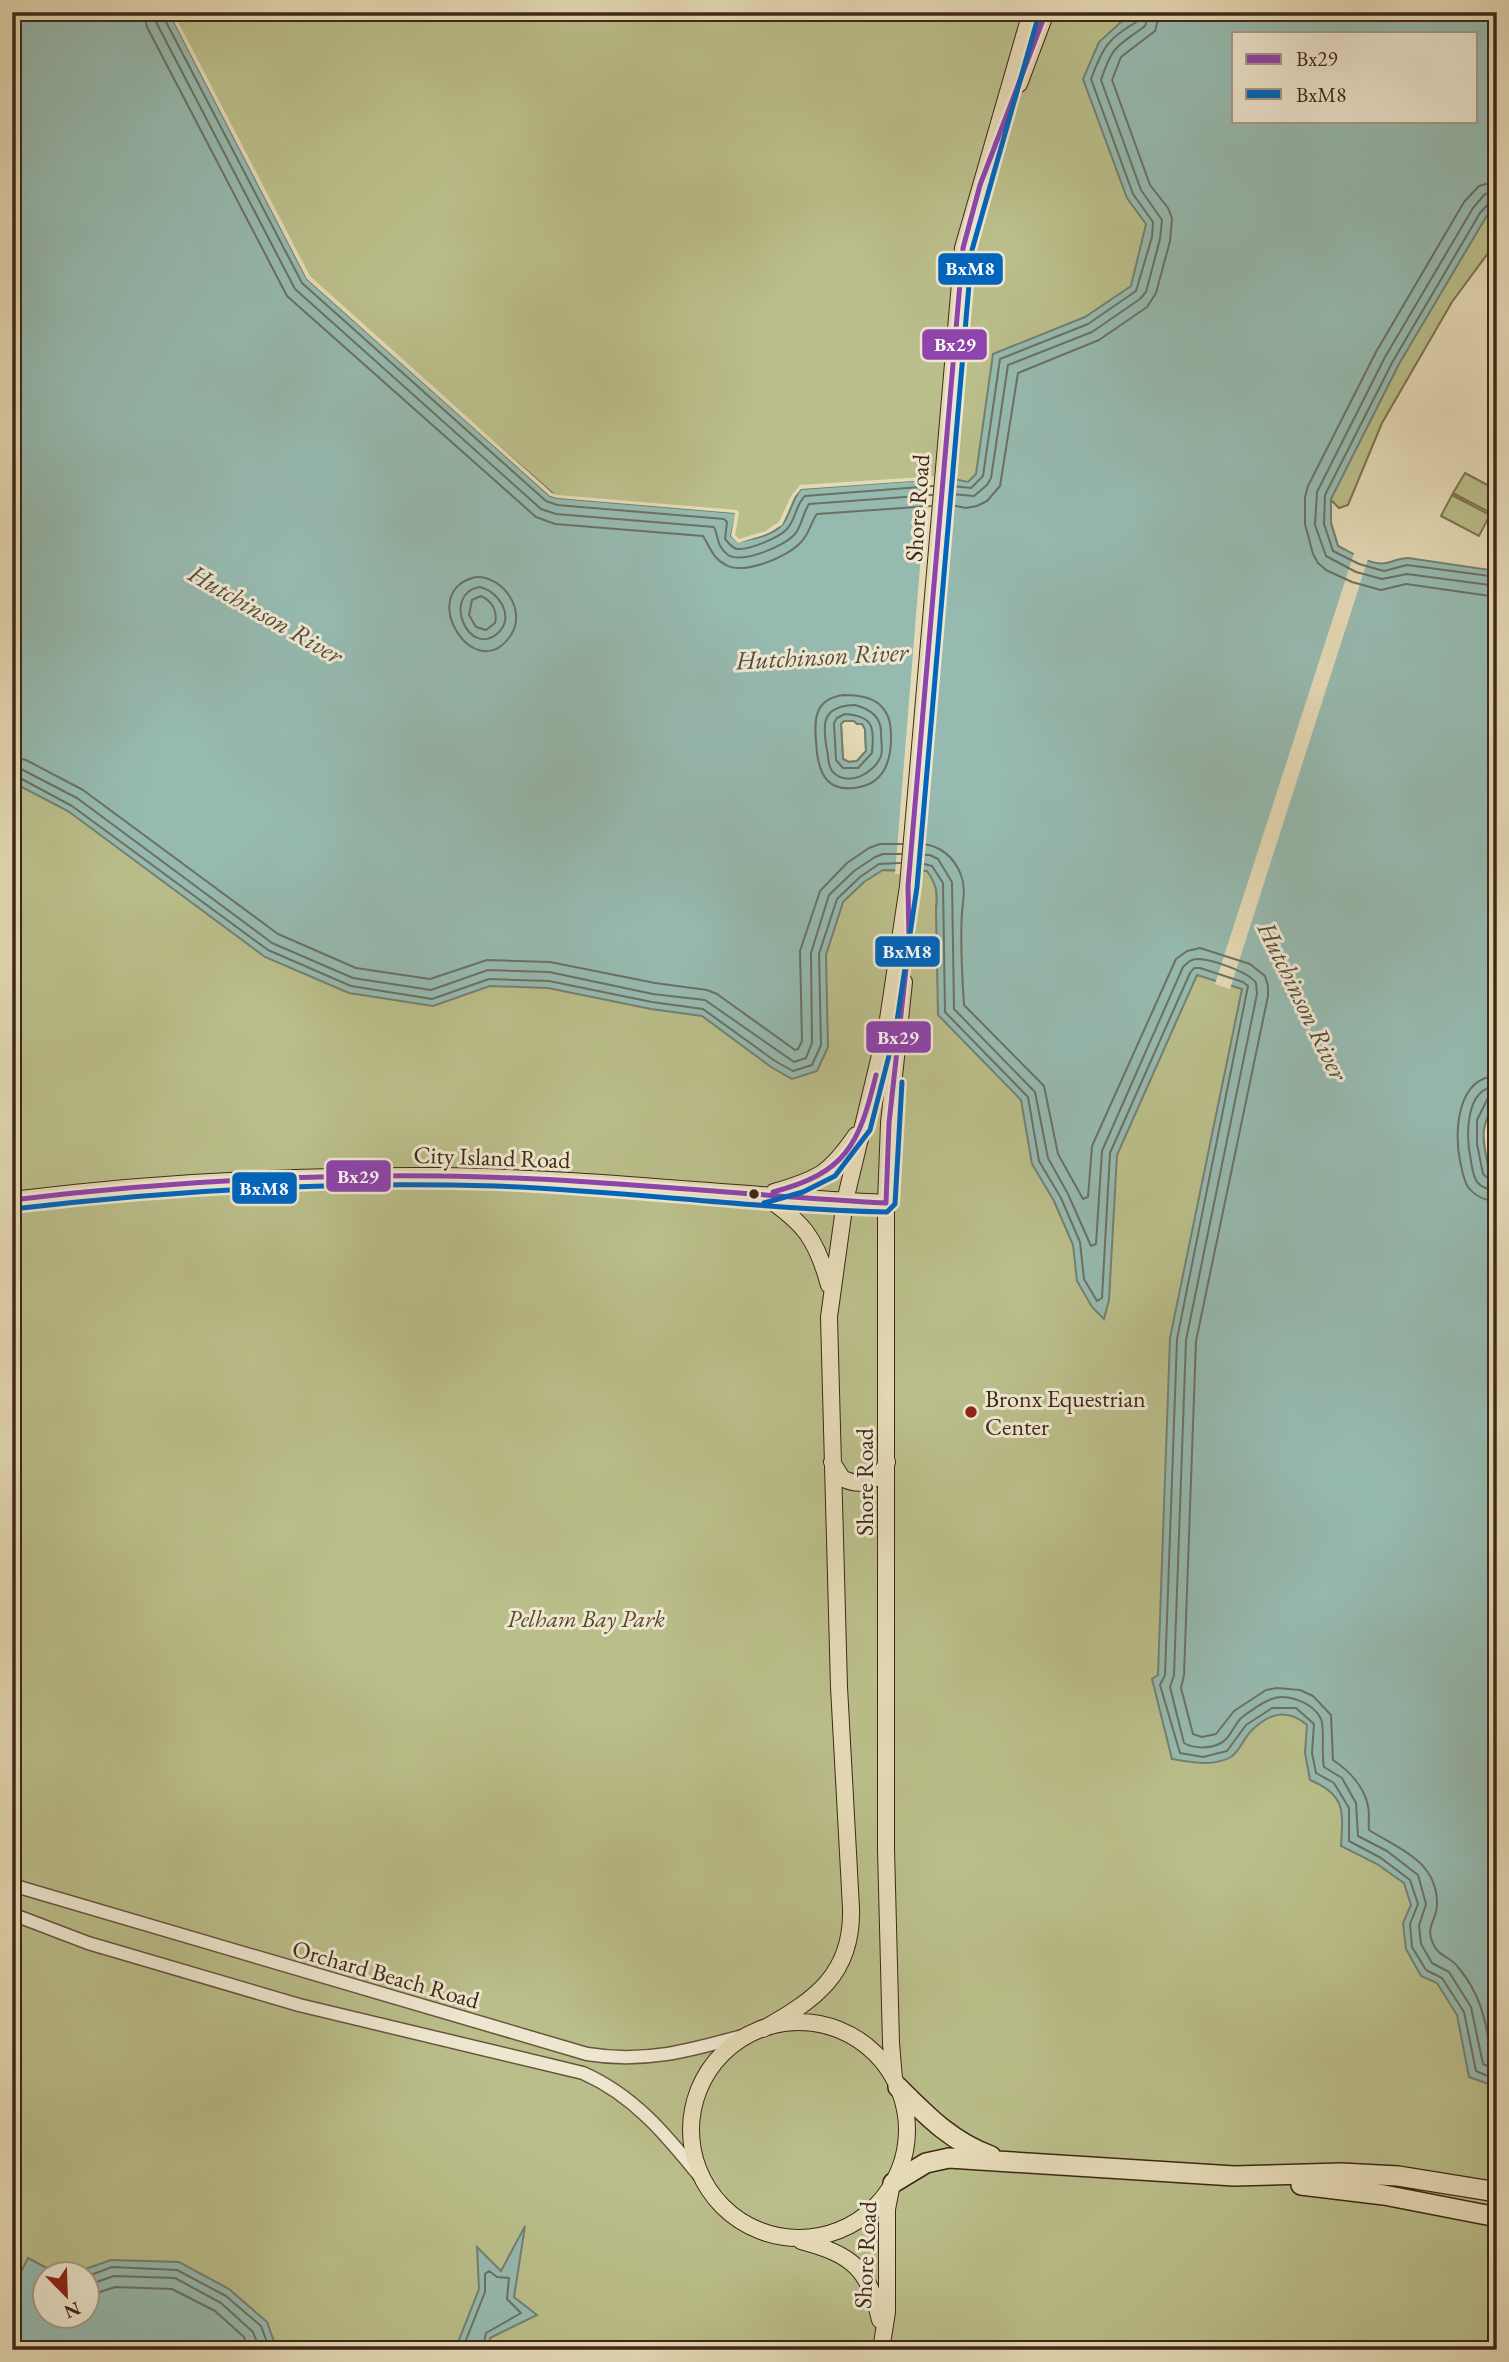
<svg xmlns="http://www.w3.org/2000/svg" width="1509" height="2362" font-family="'EB Garamond',serif">
<style>
.green{fill:#babe8a;stroke:#7d7350;stroke-width:2;fill-rule:evenodd}
.water{fill:#96bab0;stroke:#748072;stroke-width:2;fill-rule:evenodd}
.pier{fill:#e5dab6}
.lines{fill:none;stroke-linecap:round;stroke-linejoin:round}
.shore{stroke:#6b7163;stroke-width:2}
.minor-casing{stroke:#69543e;stroke-width:15}
.major-casing{stroke:#402816;stroke-width:18}
.highway-casing{stroke:#402816;stroke-width:22}
.minor{stroke:#eee7d0;stroke-width:12}
.major{stroke:#e5dab6;stroke-width:16}
.highway{stroke:#e5dab6;stroke-width:19}
.bus-1-casing{stroke:#eee7d0;stroke-width:10}
.bus-2-casing{stroke:#eee7d0;stroke-width:10}
.bus-1{stroke:#8e44ad;stroke-width:5}
.bus-2{stroke:#0065bd;stroke-width:5}
.bus-dot{fill:#402816;stroke:#eee7d0;stroke-width:2.5}
.poi-dot{fill:#8f2418;stroke:#eee7d0;stroke-width:2.5}
.labels{text-anchor:middle;dominant-baseline:central;stroke-width:6;stroke-linejoin:round;paint-order:stroke}
.street-label{font-size:24px;fill:#402816;stroke:#eee7d0}
.poi-label{font-size:24px;fill:#402816;stroke:#eee7d0;text-anchor:start}
.park-label{font-size:24px;font-style:italic;fill:#58462d;stroke:#eee7d0}
.water-label{font-size:26px;font-style:italic;fill:#564c3c;stroke:#eee7d0}
.line-badge{stroke:#eee7d0;stroke-width:2.5}
.badge-label{font-size:19px;text-anchor:middle;font-weight:bold;fill:#fff}
</style>
<rect width="100%" height="100%" fill="#e5dab6"/>
<filter id="stains"><feTurbulence type="fractalNoise" baseFrequency=".00286" numOctaves="4"/><feColorMatrix values="0 0 0 0 .2 0 0 0 0 .09 0 0 0 0 .02 0 0 0 .5 -.17"/></filter>
<radialGradient id="worn" r=".72"><stop offset=".6" stop-color="#630" stop-opacity="0"/><stop offset="1" stop-color="#630" stop-opacity=".3"/></radialGradient>
<path class="green" d="M169,12H1497V241L1452,302L1382,423L1348,505L1339,508L1331,500V523L1338,546L1306,544L1476,121V33H1234V121L1199,430L782,525L738,543L558,498L307,279Z
M1465,473L1497,490V502L1491,513L1453,493Z
M1452,495L1490,515L1479,536L1441,516Z
M859,720L866,726L883,870L927,871C937,884 938,893 936,910L1197,974L1242,989L1497,1371V2350H12V733ZM844,721H854L857,724H862L865,729L866,751L857,761L849,762L843,759L841,724ZM46,2274H88V2316H46Z"/>
<path class="water" d="M12,12H169L307,279L550,496L558,498L736,513L731,536L738,542C752,539 772,536 782,525C790,516 792,499 801,489L949,478L968,482L976,474L993,354L1085,317L1131,286L1146,224L1127,198L1083,79L1099,42L1121,22L1140,12H1497V204L1486,217L1399,364L1331,499V523L1338,546C1351,552 1371,566 1386,563C1393,562 1399,558 1408,558L1497,571V1097C1479,1130 1482,1135 1489,1171L1497,1176V2087L1469,2077L1457,2015L1437,1983L1421,1976L1406,1949L1403,1923L1411,1905L1404,1883L1377,1864L1341,1846C1343,1811 1346,1795 1310,1780L1305,1753L1307,1725C1287,1708 1269,1713 1251,1731C1244,1738 1239,1752 1231,1757C1213,1767 1191,1762 1172,1759L1152,1679L1158,1675L1170,1338L1242,989L1197,975L1117,1155L1109,1300L1104,1319L1092,1307L1077,1281L1073,1245L1054,1201L1032,1164L1021,1100L938,1015L936,910C938,893 937,885 927,871L883,870L864,882L843,902L826,955L828,1047L817,1071L792,1079L771,1067L702,1016L651,1009L548,988L490,986L433,1006L349,993L265,957L68,811L12,782ZM1234,33H1476V121H1234ZM844,721H854L857,724H862L865,729L866,751L857,761L849,762L843,759L841,724Z
M525,2226L514,2297L537,2315L490,2338L488,2350H455L479,2289L477,2247L501,2271Z
M28,2258L58,2274H46V2316H88V2274H71L111,2260L179,2262L229,2289L267,2322L277,2350H12V2285L15,2284Z"/>
<path class="pier" d="M169,12H173L310,276L552,493L558,495L737,510L739,513L735,535L739,539L765,531L779,522L791,496L800,485L954,475L921,874H895L927,480L801,489L794,497L782,525L766,534L738,543L731,536L735,513L558,498L550,496L307,279Z
M1355,550L1369,556L1230,989L1215,984Z"/>
<g class="lines">
<path class="shore" d="M144,12L147,27L287,296L536,517L555,524L703,536C710,547 713,559 726,565C744,575 788,557 801,542C809,534 811,522 817,514L931,506
M154,12L156,22L295,289L541,509L556,514L714,527C719,537 716,546 728,555C742,564 785,546 795,534C802,525 803,513 809,504L932,495
M163,12L164,18L302,283L546,501L557,505L724,519L727,522L725,539C729,543 732,549 738,549C749,550 778,538 786,530C796,521 795,505 805,496L933,486
M1497,181L1479,186L1464,202L1376,352L1308,486L1305,497V524L1313,554L1318,563L1326,570L1352,582L1381,590L1406,584L1497,597
M1497,191L1485,194L1473,208L1385,357L1317,492L1315,525L1326,556L1356,572L1382,579L1407,574L1497,586
M1497,200L1490,202L1480,213L1393,361L1325,495L1324,524L1333,551L1359,564L1384,571L1407,565L1497,577
M952,486L971,488L983,476L1000,359L1088,324L1136,291L1152,237L1153,222L1133,194L1091,79C1103,47 1108,38 1138,21L1141,12
M951,494L974,496L987,485L991,478L1008,365L1092,332L1140,299L1146,292L1160,239L1162,220L1141,190L1101,80C1113,44 1117,47 1145,26L1150,12
M951,505L966,508L977,506L987,501L1000,486L1018,373L1099,340L1147,307L1156,293L1170,241L1172,218L1168,208L1150,185L1112,80L1121,57L1155,31L1160,12
M476,577C503,576 527,610 511,635C475,689 414,591 476,577Z
M479,587C498,590 516,617 498,633C469,659 441,595 479,587Z
M481,596C492,601 498,611 495,623L486,630L476,627L469,615L472,600Z
M844,695C856,695 869,696 879,704C890,714 891,725 891,738C891,763 883,785 854,788C829,791 820,776 817,753C815,728 809,699 844,695Z
M855,705C870,709 882,717 881,734C881,741 883,749 881,756C874,774 847,788 832,771C827,764 829,757 827,750C822,723 822,706 855,705Z
M845,714C874,716 874,727 872,753L858,768H843L836,760L834,723L837,718Z
M12,757L26,760L83,790L278,934L356,968L430,979L487,960L550,962L655,983L707,990L717,994L795,1050L798,1049L802,1041L800,951L820,891L847,863L869,848L880,844H902
M12,768L21,769L77,798L272,943L353,978L431,990L488,970L549,972L653,994L705,1000L794,1062L806,1058L812,1043L811,953L829,895L854,871L875,857L883,854H901
M12,777H18L72,806L268,950L351,986L432,999L489,979L549,981L652,1002L703,1009L775,1061L793,1071L812,1065L821,1045L819,954L837,899L860,877L879,864L900,863
M921,844C940,845 954,857 961,875C966,888 963,900 962,913C960,943 962,975 964,1005L1044,1086L1058,1154L1083,1199L1088,1197L1092,1146L1176,959L1187,951L1200,948L1250,964L1265,976L1268,986V996L1196,1341L1184,1675L1181,1688L1193,1734L1202,1737L1216,1734L1234,1711L1266,1690L1277,1688L1300,1690L1313,1696L1331,1715L1333,1760C1348,1770 1364,1786 1368,1806C1370,1814 1368,1822 1369,1830C1399,1849 1438,1861 1437,1905C1437,1918 1426,1927 1432,1941C1437,1957 1449,1955 1458,1967C1482,1996 1485,2020 1492,2056L1497,2059
M920,855H930L938,859L952,882L954,1009L1035,1092L1048,1158L1068,1194L1091,1246L1096,1244L1102,1151L1183,967C1188,962 1191,959 1198,959C1211,959 1249,972 1256,983L1257,994L1186,1340L1174,1675L1170,1687L1184,1743C1194,1749 1210,1749 1221,1743C1230,1739 1234,1725 1241,1718C1249,1712 1260,1704 1269,1700C1285,1692 1313,1702 1321,1719C1325,1726 1321,1754 1324,1767L1342,1778L1356,1803L1358,1836L1387,1851L1418,1875L1426,1904L1419,1926L1421,1944L1432,1963L1449,1972L1471,2007L1483,2064L1497,2070
M920,863L932,866L943,883L945,1012L1028,1097L1039,1161L1061,1198L1080,1242L1084,1279L1097,1301L1102,1298L1110,1153L1190,973L1194,968H1200L1243,982L1248,986L1177,1339L1165,1675L1160,1685L1180,1753L1203,1757L1227,1751L1246,1725L1272,1708H1296L1314,1724L1312,1753L1316,1773L1334,1783L1349,1808V1841L1381,1858L1410,1880L1418,1904L1410,1924L1412,1947L1426,1970L1442,1978L1464,2012L1476,2071L1497,2080
M1497,1076C1457,1077 1454,1132 1460,1161C1462,1169 1463,1179 1468,1187C1475,1196 1486,1201 1497,1201
M1497,1086C1464,1088 1466,1138 1471,1161C1472,1167 1473,1176 1477,1182C1482,1188 1489,1190 1497,1190
M1497,1095L1488,1098L1477,1120V1144L1483,1174L1491,1181L1497,1182
M88,2276L112,2267L177,2270L226,2296L261,2326L270,2350
M88,2285L114,2276L175,2278L221,2303L253,2332L260,2350
M88,2296L115,2287L172,2289L215,2311L244,2337L249,2350
M462,2350L485,2292V2274L489,2271L497,2277L509,2278L507,2299L521,2313L486,2333L482,2350"/>
<g class="minor-casing">
<path id="minor" d="M1497,374V389
M12,1885L587,2054C648,2064 695,2049 753,2033
M12,1914L88,1943L299,2005L583,2073C635,2096 667,2136 702,2179"/>
</g>
<g class="major-casing">
<path id="major" d="M1019,84L1046,12
M774,1192C819,1179 830,1173 856,1135
M764,1196C804,1223 816,1238 829,1285
M12,1200C154,1182 298,1175 441,1176C590,1178 738,1196 886,1203
M832,1462L842,1478C861,1488 879,1482 887,1462
M691 2130a108 108 0 1 1 216 0a108 108 0 1 1-216 0Z
M763,2029C815,2000 853,1974 851,1908L839,1687L829,1317L845,1201L887,1026L908,886L963,248L1031,12
M894,2079L891,2043L886,1849V1203L889,1123L904,982
M801,2241C853,2255 868,2268 880,2320
M881,2350L887,2312V2209L891,2189"/>
</g>
<g class="highway-casing">
<path id="highway" d="M898,2087C927,2116 952,2142 991,2156
M893,2183L926,2163L949,2158L1234,2176L1341,2173L1398,2176L1497,2192
M1301,2185L1384,2195L1497,2217"/>
</g>
<use href="#minor" class="minor"/>
<use href="#major" class="major"/>
<use href="#highway" class="highway"/>
<g class="bus-1-casing">
<path id="bus-1" d="M773,1192C846,1173 859,1145 876,1075
M12,1200C155,1183 298,1174 441,1176C590,1178 738,1195 886,1203L889,1123L909,942L908,886L963,248L980,185L1046,12"/>
</g>
<g class="bus-2-casing">
<path id="bus-2" d="M764,1203L803,1192L835,1176L870,1130L896,1028L917,887L972,250L1039,14
M13,1209C173,1190 334,1181 495,1186C626,1191 756,1209 887,1212L895,1204L902,1082"/>
</g>
<use href="#bus-1" class="bus-1"/>
<use href="#bus-2" class="bus-2"/>
</g>
<circle class="bus-dot" cx="754" cy="1194" r="6"/>
<circle class="poi-dot" cx="971" cy="1412" r="7"/>
<g class="labels">
<g class="street-label">
<text transform="translate(917 508) rotate(-86)">Shore Road</text>
<text transform="translate(492 1157) rotate(2)">City Island Road</text>
<text transform="translate(864 1482) rotate(-90)">Shore Road</text>
<text transform="translate(386 1974) rotate(16)">Orchard Beach Road</text>
<text transform="translate(865 2255) rotate(-87)">Shore Road</text>
</g>
<g class="poi-label">
<text x="985" y="1398">Bronx Equestrian<tspan x="985" dy="28">Center</tspan></text>
</g>
<g class="park-label">
<text x="586" y="1618">Pelham Bay Park</text>
</g>
<g class="water-label">
<text transform="translate(266 614) rotate(30)">Hutchinson River</text>
<text transform="translate(822 656) rotate(-3)">Hutchinson River</text>
<text transform="translate(1303 1001) rotate(64)">Hutchinson River</text>
</g>
</g>
<g class="line-badge">
<rect x="937" y="252" width="67" height="34" rx="7" fill="#0065bd"/>
<rect x="921" y="328" width="67" height="33" rx="7" fill="#8e44ad"/>
<rect x="874" y="935" width="67" height="33" rx="7" fill="#0065bd"/>
<rect x="865" y="1020" width="67" height="34" rx="7" fill="#8e44ad"/>
<rect x="325" y="1159" width="67" height="34" rx="7" fill="#8e44ad"/>
<rect x="231" y="1171" width="67" height="34" rx="7" fill="#0065bd"/>
</g>
<g class="badge-label">
<text x="970" y="275">BxM8</text>
<text x="955" y="351">Bx29</text>
<text x="907" y="958">BxM8</text>
<text x="898" y="1044">Bx29</text>
<text x="358" y="1183">Bx29</text>
<text x="264" y="1195">BxM8</text>
</g>
<rect width="1509" height="2362" fill="none" stroke="#e5dab6" stroke-width="42"/>
<rect x="14" y="14" width="1481" height="2334" fill="none" stroke="#402816" stroke-width="3.5"/>
<rect x="21" y="21" width="1467" height="2320" fill="none" stroke="#402816" stroke-width="2"/>
<rect x="1232" y="32" width="245" height="91" fill="#eee7d0" stroke="#a89b86" stroke-width="2"/>
<rect x="1246" y="54" width="35" height="10" fill="#8e44ad" stroke="#a89b86" stroke-width="2"/>
<text x="1296" y="66" font-size="21" fill="#402816">Bx29</text>
<rect x="1246" y="89" width="35" height="10" fill="#0065bd" stroke="#a89b86" stroke-width="2"/>
<text x="1296" y="102" font-size="21" fill="#402816">BxM8</text>
<g transform="translate(66 2295) rotate(157)"><circle r="33" fill="#eee7d0" stroke="#a89b86" stroke-width="2"/>
<path d="M0-5L12 26L0 18L-12 26Z" fill="#8f2418"/>
<text y="-10" font-size="19" font-weight="bold" text-anchor="middle" fill="#402816">N</text>
</g>
<rect width="100%" height="100%" filter="url(#stains)"/>
<rect width="100%" height="100%" fill="url(#worn)"/>
</svg>
